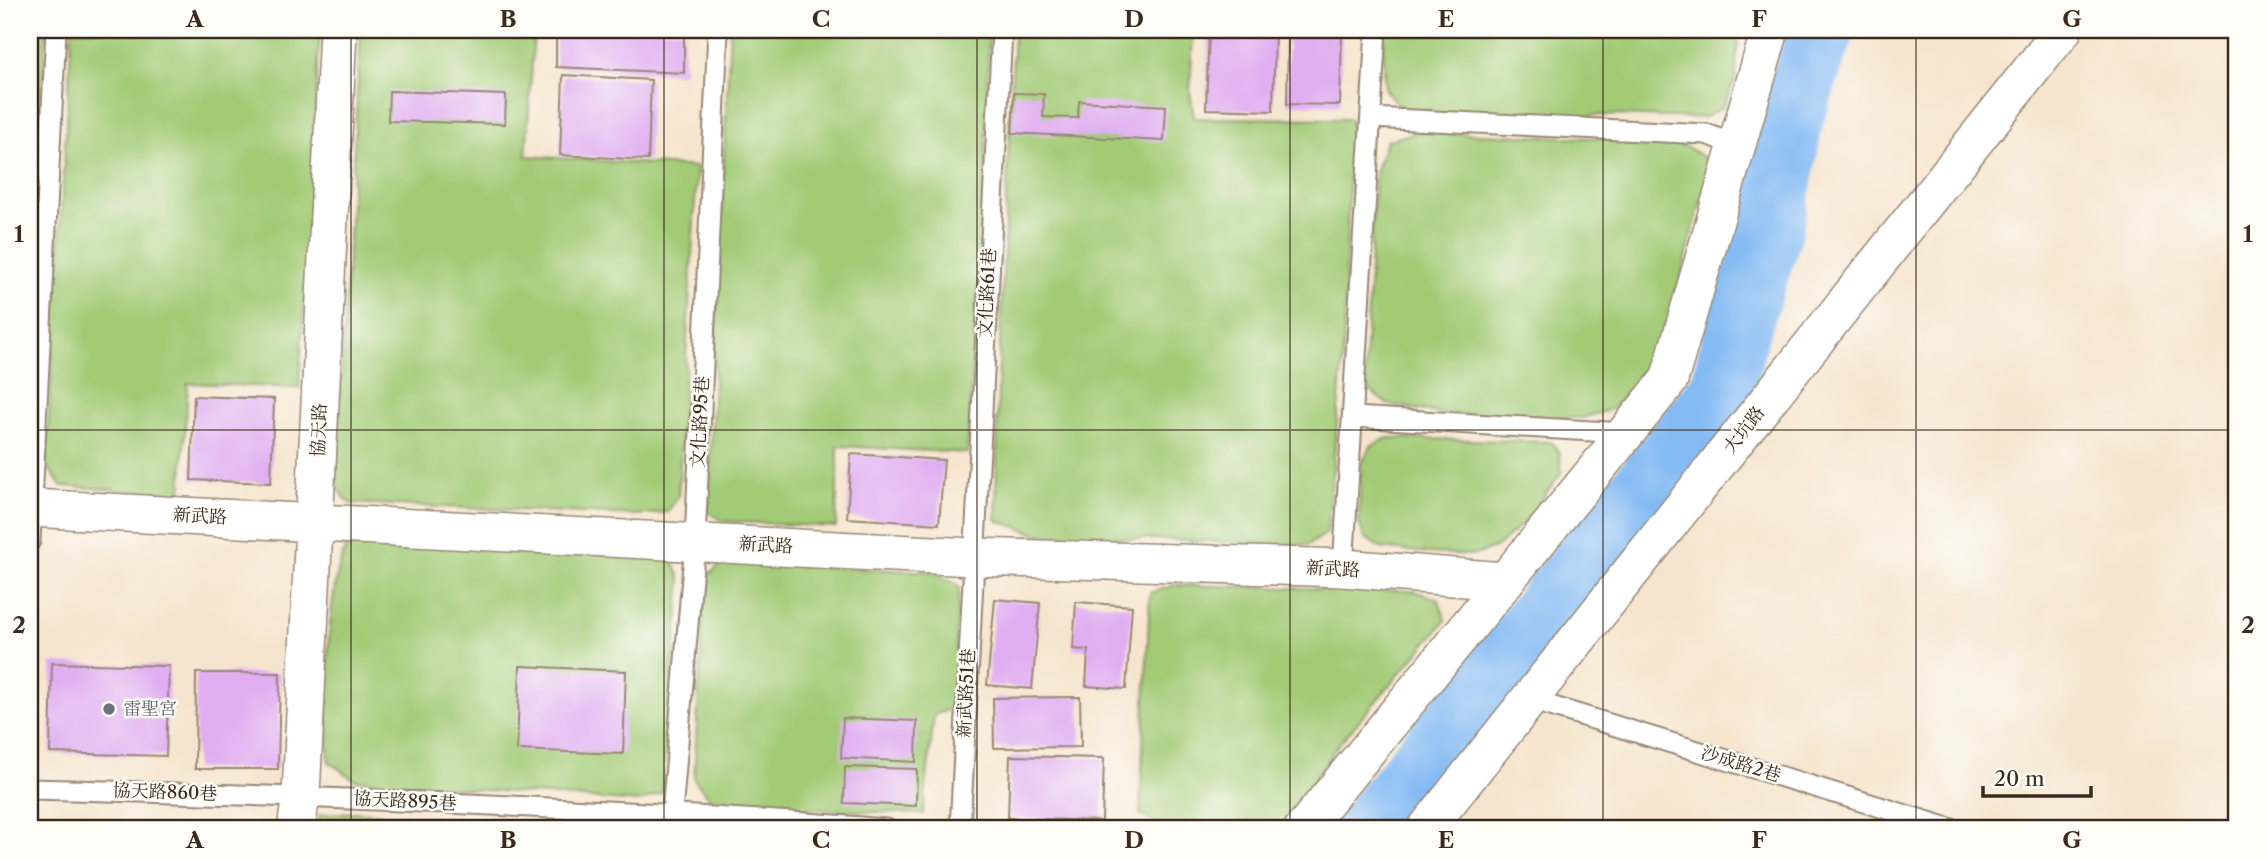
<svg xmlns="http://www.w3.org/2000/svg" width="2267" height="859" font-family="'Libre Caslon Text','Noto Serif TC',serif">
<style>
.green{fill:#a3cb76;stroke:#6f7a4a;stroke-width:2}
.lines{fill:none;stroke-linecap:round;stroke-linejoin:round}
.river{stroke:#85bbf4;stroke-width:65}
.building{fill:#e0aef1}
.service-casing{stroke:#988876;stroke-width:23}
.minor-casing{stroke:#988876;stroke-width:40}
.service{stroke:#fff;stroke-width:19}
.minor{stroke:#fff;stroke-width:37}
.grid{fill:none;stroke:#3b2a1e;stroke-width:2;stroke-opacity:0.55}
.worship-dot{fill:#6b7280;stroke:#fdfcf7;stroke-width:2.5}
.labels{text-anchor:middle;dominant-baseline:central;stroke-width:5;stroke-linejoin:round;paint-order:stroke}
.street-label{font-size:18px;fill:#3b2a1e;stroke:#fdfcf7}
.worship-label{font-size:18px;fill:#5b616d;stroke:#fdfcf7;text-anchor:start}
.neatline{fill:none;stroke:#3b2a1e;stroke-width:2.5}
.grid-label{font-size:23px;text-anchor:middle;font-weight:bold;fill:#3b2a1e}
</style>
<rect width="100%" height="100%" fill="#fdfcf7"/>
<filter id="ink" filterUnits="userSpaceOnUse"><feTurbulence type="fractalNoise" baseFrequency=".0143" numOctaves="2"/><feDisplacementMap in="SourceGraphic" scale="14" xChannelSelector="R" yChannelSelector="G"/><feConvolveMatrix kernelMatrix="1 2 1 2 8 2 1 2 1" color-interpolation-filters="sRGB"/></filter>
<filter id="wash" filterUnits="userSpaceOnUse"><feTurbulence type="fractalNoise" baseFrequency=".00686" numOctaves="4" result="noise"/><feDisplacementMap in="SourceGraphic" scale="28" xChannelSelector="R" yChannelSelector="G"/><feGaussianBlur stdDeviation="1.57" result="paint"/><feColorMatrix in="noise" values="0 0 0 0 0 0 0 0 0 0 0 0 0 0 0 0 0 1.4 0 .05"/><feComposite in="paint" operator="in"/></filter>
<g filter="url(#wash)">
<rect width="100%" height="100%" fill="#f6e5ce"/>
<path class="green" d="M30,30H46L30,305Z
M72,30H320L299,388L188,383L181,494L61,486L46,464Z
M361,30H534L526,156L697,167L678,497L667,512L637,515L349,503L335,485Z
M730,30H989L985,172L967,453L838,446L836,527L723,521L708,512Z
M1014,30H1193L1190,92L1194,118L1351,119L1343,354L1327,533L1308,545L1040,535L996,520L998,385Z
M1383,30H1719L1738,41L1735,80L1724,106L1704,118L1610,115L1463,117L1401,107L1385,90Z
M1417,132L1621,139L1686,146L1711,163L1664,341L1633,385L1612,409L1583,418L1443,414L1387,404L1364,386L1375,174L1386,141Z
M1388,438L1551,442L1560,453L1561,473L1527,519L1497,547L1475,555L1428,553L1381,548L1364,537L1359,522L1361,463L1372,445Z
M347,543L613,550L671,556L681,581L662,793L638,802L355,780L329,762C325,702 325,597 347,543Z
M724,562L935,572L959,586L953,708L934,715L923,814L715,805L694,779L705,578Z
M1175,585L1414,591L1438,599L1446,620L1338,745L1280,827L1170,829L1140,815L1150,593Z
M355,812L566,826L679,828L319,829V815Z"/>
<g class="lines">
<path class="river" d="M1369,829L1723,389L1733,344L1770,231L1792,114L1822,30"/>
</g>
<g id="blocks">
<path class="building" d="M556,30H684V73L556,67Z
M1209,30H1275L1273,111L1206,109Z
M1288,30H1342L1340,105L1287,104Z
M563,75L651,80L648,160L560,155Z
M389,91L506,95L505,124L388,121Z
M1014,93L1044,94L1043,117L1078,118L1079,101L1166,106L1164,141L1012,133Z
M194,396L274,399L271,483L191,480Z
M851,454L944,460L939,524L847,518Z
M995,599L1040,603L1032,689L987,685Z
M1076,602L1132,606L1126,689L1086,686L1088,650L1073,649Z
M52,663L169,666L166,756L50,753Z
M520,666L626,671L623,754L517,750Z
M196,673H280L278,769H195Z
M1080,697L1081,747L994,748L993,698Z
M843,718L917,721L916,762L841,758Z
M1010,756L1104,758L1102,821L1008,818Z
M845,767L917,769L916,806L844,803Z"/>
</g>
</g>
<g filter="url(#ink)">
<use href="#blocks" fill-opacity="0" stroke="#988876" stroke-width="2"/>
<g class="lines">
<g class="service-casing">
<path id="service" d="M1371,118L1706,134L1737,145
M1354,417L1625,433
M30,541L56,30
M1343,568L1376,30
M1531,700L1952,829
M30,789C316,796 601,807 887,829
M672,813L695,542L718,30
M960,829L1002,30"/>
</g>
<g class="minor-casing">
<path id="minor" d="M30,508L972,557L1343,568L1503,581
M296,829L301,796L338,30
M1303,829L1669,380L1770,30
M1426,829L2063,30"/>
</g>
<use href="#service" class="service"/>
<use href="#minor" class="minor"/>
</g>
</g>
<path class="grid" d="M351,30V829M664,30V829M977,30V829M1290,30V829M1603,30V829M1916,30V829M30,430H2237"/>
<circle class="worship-dot" cx="109" cy="709" r="7"/>
<g class="labels">
<g class="street-label">
<text transform="translate(987 293) rotate(-87)">文化路61巷</text>
<text transform="translate(700 422) rotate(-87)">文化路95巷</text>
<text transform="translate(319 430) rotate(-88)">協天路</text>
<text transform="translate(1744 430) rotate(-52)">大坑路</text>
<text transform="translate(200 516) rotate(3)">新武路</text>
<text transform="translate(766 545) rotate(3)">新武路</text>
<text transform="translate(1333 569) rotate(3)">新武路</text>
<text transform="translate(966 693) rotate(-87)">新武路51巷</text>
<text transform="translate(1741 764) rotate(17)">沙成路2巷</text>
<text transform="translate(165 792) rotate(2)">協天路860巷</text>
<text transform="translate(405 801) rotate(3)">協天路895巷</text>
</g>
<g class="worship-label">
<text x="123" y="709">雷聖宮</text>
</g>
</g>
<rect width="2267" height="859" fill="none" stroke="#fdfcf7" stroke-width="77"/>
<path d="M1983 786v10h108v-10" fill="none" stroke="#3b2a1e" stroke-width="3.5"/>
<text x="1994" y="786" font-size="21" fill="#3b2a1e" stroke="#fdfcf7" stroke-width="5" paint-order="stroke">20 m</text>
<rect x="38" y="38" width="2190" height="782" class="neatline"/>
<g class="grid-label">
<text x="195" y="27">A</text>
<text x="508" y="27">B</text>
<text x="821" y="27">C</text>
<text x="1134" y="27">D</text>
<text x="1446" y="27">E</text>
<text x="1759" y="27">F</text>
<text x="2072" y="27">G</text>
<text x="19" y="242">1</text>
<text x="2248" y="242">1</text>
<text x="19" y="633">2</text>
<text x="2248" y="633">2</text>
<text x="195" y="848">A</text>
<text x="508" y="848">B</text>
<text x="821" y="848">C</text>
<text x="1134" y="848">D</text>
<text x="1446" y="848">E</text>
<text x="1759" y="848">F</text>
<text x="2072" y="848">G</text>
</g>
</svg>
